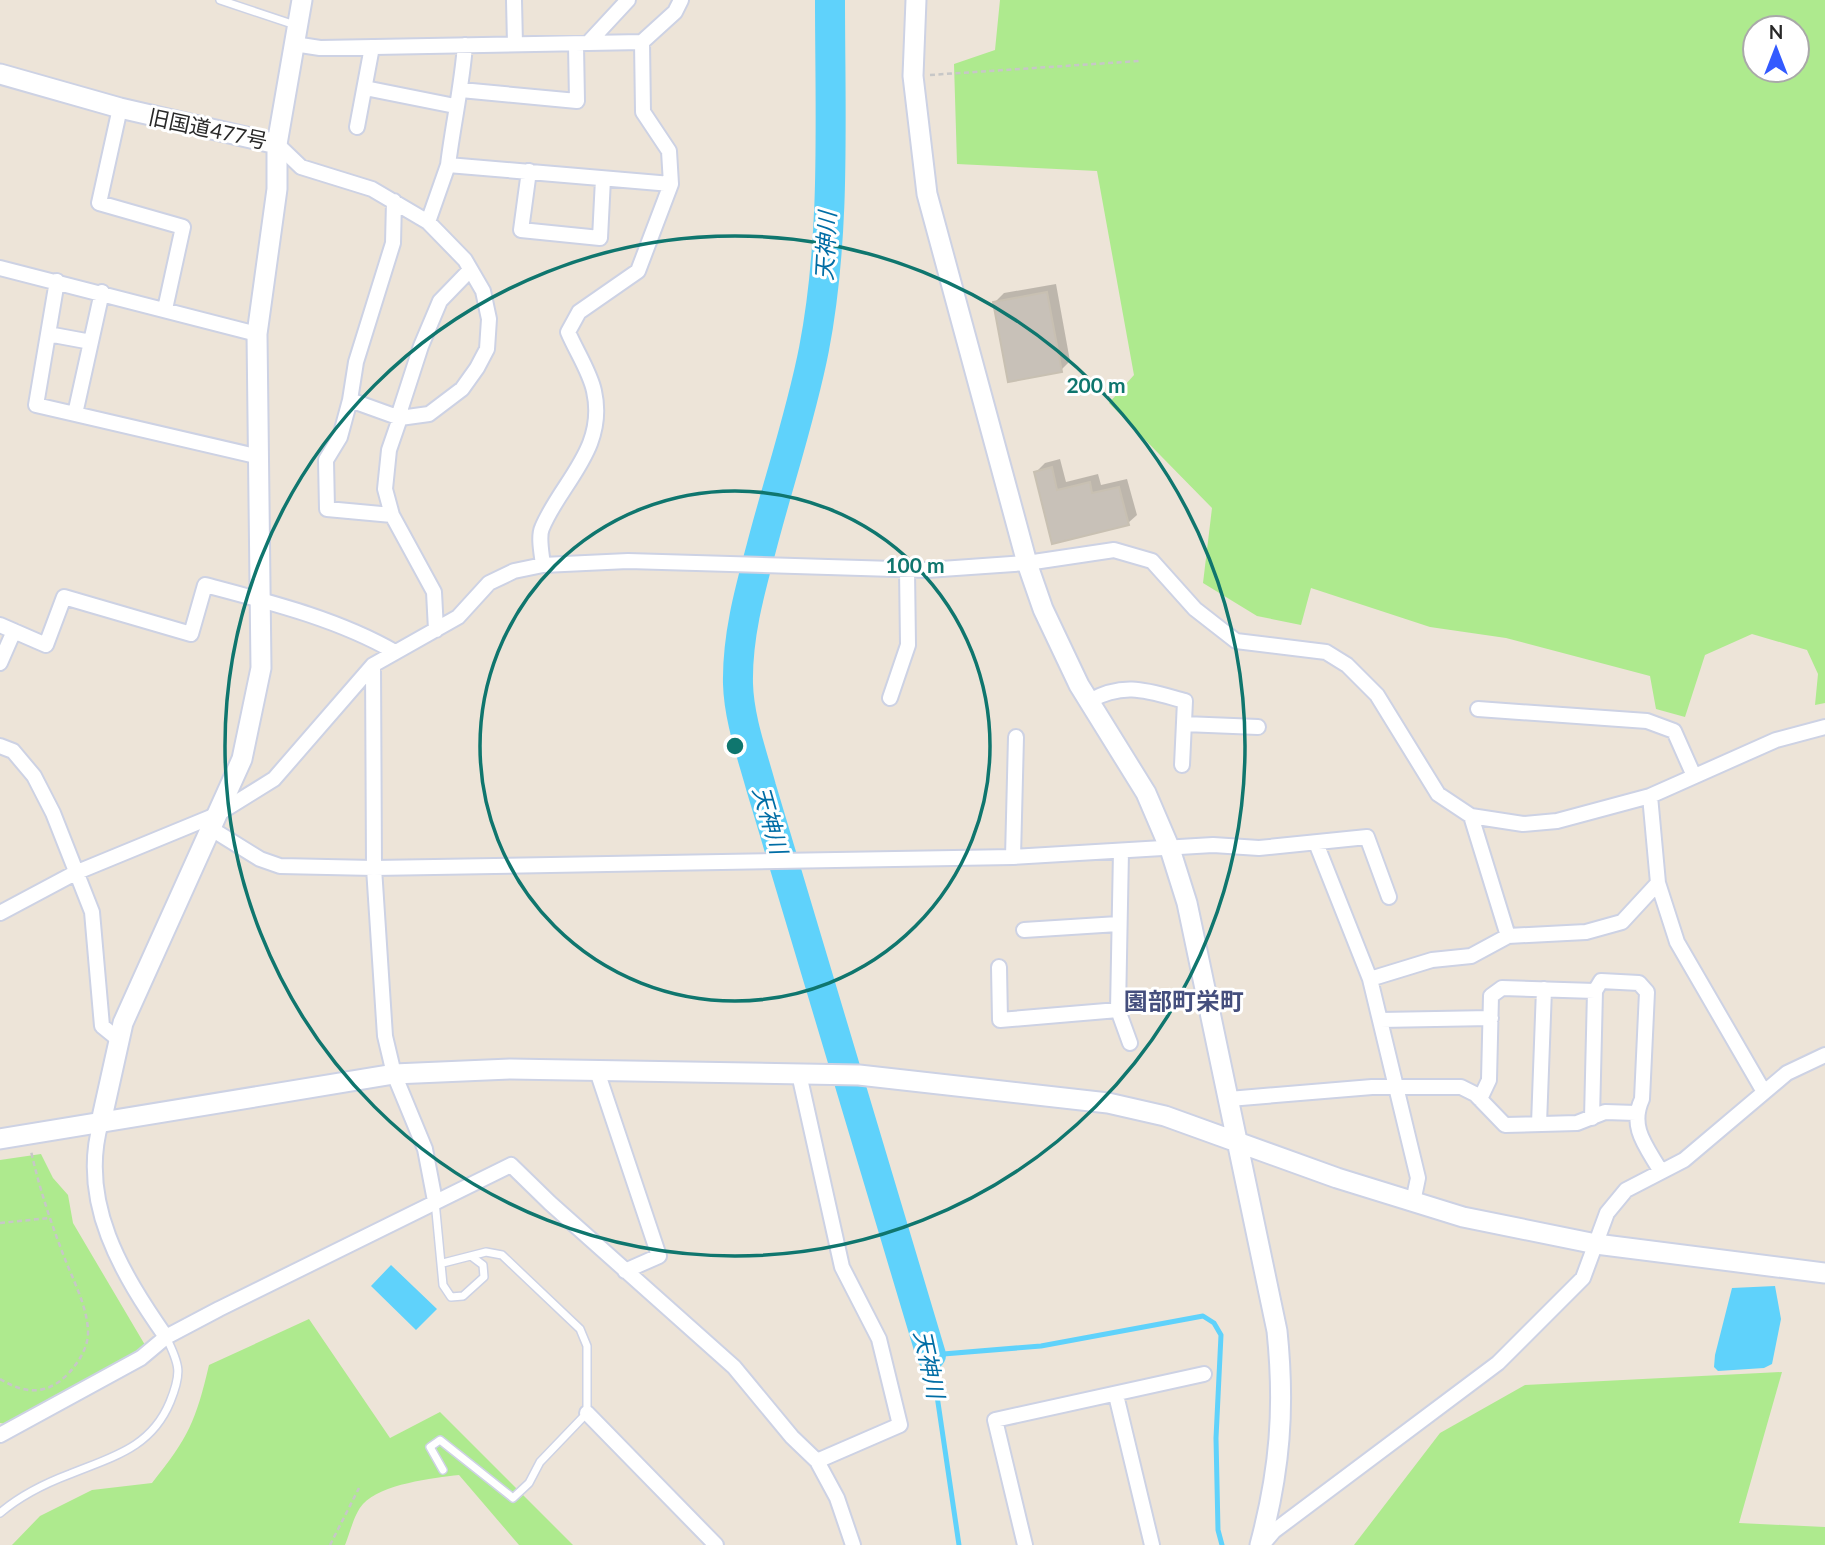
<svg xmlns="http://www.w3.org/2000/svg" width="1825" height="1545" font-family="Lato,'Noto Sans JP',sans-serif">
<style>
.green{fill:#aeea8e;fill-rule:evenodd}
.water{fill:#5fd2fb}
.shadow{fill:#0003}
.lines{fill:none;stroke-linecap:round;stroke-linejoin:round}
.stream{stroke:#5fd2fb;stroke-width:5}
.river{stroke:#5fd2fb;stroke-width:30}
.building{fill:#c8c1b8;stroke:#c8c0b2;stroke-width:2}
.lane-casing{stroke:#cdd2e4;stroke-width:10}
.street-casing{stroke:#cdd2e4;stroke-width:18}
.secondary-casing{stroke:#cdd2e4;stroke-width:23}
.path{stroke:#c7c7c7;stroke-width:2.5;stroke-dasharray:5 3.5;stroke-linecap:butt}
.lane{stroke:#fff;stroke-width:7}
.street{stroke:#fff;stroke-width:14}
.secondary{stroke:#fff;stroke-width:19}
.ring{fill:none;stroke:#0f766e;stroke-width:3.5}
.labels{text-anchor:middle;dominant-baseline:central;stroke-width:6;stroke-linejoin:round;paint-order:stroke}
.street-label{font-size:21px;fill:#282828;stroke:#fff}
.water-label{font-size:23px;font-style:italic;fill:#006da5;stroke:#fff}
.quarter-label{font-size:24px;font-weight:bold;fill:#454f7d;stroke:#fff}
.centre{fill:#0f766e;stroke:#fff;stroke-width:3.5}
.ring-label{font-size:21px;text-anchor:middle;font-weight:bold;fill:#0f766e;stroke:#fff;stroke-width:6;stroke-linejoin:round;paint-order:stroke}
</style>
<rect width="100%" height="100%" fill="#ede4d8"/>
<path class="green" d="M1000,0H1825V703L1815,705L1818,674L1807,650L1752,634L1705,655L1685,717L1656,709L1650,676L1506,638L1430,627L1311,588L1301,625L1257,616L1203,583L1212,508L1109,403L1134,375L1097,171L957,164L954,64L995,50ZM1755,28H1797V70H1755Z
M41,1154L53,1178L68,1195L73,1223L145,1345L115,1365L6,1424L0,1423V1160Z
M309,1319L390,1438L440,1412L573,1545H519L459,1475C433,1478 381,1484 363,1504C354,1514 350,1533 345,1545H12L40,1516L92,1490L152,1483C188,1438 196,1421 209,1365Z
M1782,1372L1739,1523L1825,1527V1545H1354L1440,1433L1525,1385Z"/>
<path class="water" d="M391,1265L437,1309L416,1330L371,1286Z
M1775,1286L1781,1319L1772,1364L1764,1368L1718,1371L1714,1367L1715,1355L1732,1288Z"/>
<path class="shadow" d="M1056,284L1070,361L1061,370L995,302L1004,293Z
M1060,459L1066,482L1098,474L1101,485L1127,479L1137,515L1128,523L1054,542L1036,472L1045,463Z"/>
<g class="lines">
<path class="stream" d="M959,1545L931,1355L1041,1346L1203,1316L1214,1323L1221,1335L1216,1438L1218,1530L1222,1545"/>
<path class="river" d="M830,0C830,116 836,235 814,349C801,416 778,483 761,549C749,593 737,638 738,684C739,719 752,754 761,787L931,1355"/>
</g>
<path class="building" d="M1047,292L1062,372L1008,382L993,302Z
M1052,467L1057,490L1090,482L1092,493L1119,487L1129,525L1052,544L1034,472Z"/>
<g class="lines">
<g class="lane-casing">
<path id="lane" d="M220,0L295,25
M435,1201L443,1285L451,1297L463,1296L484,1277L483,1265L471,1256
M443,1263L486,1252L502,1255L580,1329L587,1346V1413L540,1462L529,1483L513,1498L440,1440L430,1447L443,1470
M0,1513C20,1496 46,1483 70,1474C112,1457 151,1448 170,1402C182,1373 180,1365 166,1337"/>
</g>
<g class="street-casing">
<path id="street" d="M514,0L515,44
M589,42L628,0
M294,44L320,48L642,42L675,12L681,0
M465,45C462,86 453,124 448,165L671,184
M365,88L455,106
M461,90L577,101L576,45
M120,108L99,203L183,227L165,309
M357,127L372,47
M277,144L301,167L372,189L428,222L465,260L483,291L489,319L487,349L477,368L462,389L429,414L400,418L389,450L385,489L392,515L434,592L436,630
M529,171L521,230L600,238L603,179
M394,201L393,243L356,362L350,400L400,418
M428,222L448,165
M0,268L257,334
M57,281L36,405L75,414
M102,292L75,414L260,457
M48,334L91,342
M350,400L340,437L326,460L327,509L392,515
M398,417L421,346L440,301L470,270
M543,565C542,555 538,537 542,528C561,482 607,449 594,391C590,372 576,351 568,332L579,312L638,271L671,184L669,151L643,112L642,42
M0,625L46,645L64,597L191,634L205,585C269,602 338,619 395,652
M0,663L14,631
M373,665L374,868L385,1036L394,1074L425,1149L435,1201
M890,698L908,645L907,569
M1089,701C1125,681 1148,691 1185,701L1182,765
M1478,709L1647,721L1674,731L1694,776
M1184,724L1258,727
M0,746L13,751L34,776L53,813L92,912L102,1026L118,1039
M1650,796L1658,883L1677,942L1764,1092
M1471,816L1508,936
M210,828L260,859L280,866L374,868L1013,857L1213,845L1259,848L1367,837L1389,897
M1316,843L1370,979L1418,1178L1413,1202
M1121,851L1118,1010L1130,1043
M1013,857L1016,737
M0,913L75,873L216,815L274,779L373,665L458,617L489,583L514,571L543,565L628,561L927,570L1027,563L1114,550L1152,561L1195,609L1236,641L1326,652L1347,665L1377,695L1438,794L1471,816L1523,824L1557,821L1650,796L1776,740L1825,727
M1024,930L1118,924
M999,967L1000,1020L1118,1010
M1370,979L1432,960L1471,956L1508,936L1586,932L1622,922L1658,883
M1380,1020L1491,1018
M597,1071L659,1256L625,1271
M799,1074L842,1267L879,1339L900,1425L817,1461
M1229,1099L1372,1087H1461L1475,1094L1505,1125L1577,1123L1605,1112L1636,1113
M1480,1099L1489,1080L1491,996L1502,988L1595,991
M1592,1118L1595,991L1601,981L1639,983L1647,992L1642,1099C1629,1127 1646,1146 1660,1170
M101,1122C78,1202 122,1274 166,1337
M1539,1124L1544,989
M1116,1395L1152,1545
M587,1413L716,1545
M0,1435L141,1358L166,1337L219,1309L511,1165L550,1203L734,1367L792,1437L817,1461L837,1498L853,1545
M1025,1545L995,1420L1204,1374
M1262,1545L1274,1531L1498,1363L1583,1278L1607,1213L1626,1190L1684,1160L1787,1073L1825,1055"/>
</g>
<g class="secondary-casing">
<path id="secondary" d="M916,0L913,76L927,194L1027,563L1043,609L1079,685L1146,793L1170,849L1187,903L1277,1331C1285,1408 1280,1470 1260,1545
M0,74L120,108L277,144
M101,1122L123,1023L242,759L261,668L257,334L277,189V144L302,0
M0,1139L394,1074L510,1069L859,1075L1108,1103L1165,1116L1337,1178L1463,1217L1596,1244L1825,1273"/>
</g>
<path class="path" d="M930,75L1139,61
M0,1223L49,1218
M0,1379C20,1391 40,1396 60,1381C73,1371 89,1350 88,1331C87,1305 72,1278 63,1254C50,1220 39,1187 31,1151
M330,1545L359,1488"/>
<use href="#lane" class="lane"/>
<use href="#street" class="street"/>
<use href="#secondary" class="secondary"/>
</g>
<g class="ring">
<circle cx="735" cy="746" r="255"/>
<circle cx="735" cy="746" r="510"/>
</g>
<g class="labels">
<g class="street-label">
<text transform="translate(208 128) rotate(12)">旧国道477号</text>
</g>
<g class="water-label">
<text transform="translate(825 246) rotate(-87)">天神川</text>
<text transform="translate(771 820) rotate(74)">天神川</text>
<text transform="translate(930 1364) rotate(78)">天神川</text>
</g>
<g class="quarter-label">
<text x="1184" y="1000">園部町栄町</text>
</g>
</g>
<circle cx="735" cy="746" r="10" class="centre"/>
<g class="ring-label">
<text x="1096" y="393">200 m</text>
<text x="915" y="573">100 m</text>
</g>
<g transform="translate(1776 49)"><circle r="33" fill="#ffffff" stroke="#a9a9a9" stroke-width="2"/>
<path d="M0-5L12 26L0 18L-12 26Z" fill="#335aff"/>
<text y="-10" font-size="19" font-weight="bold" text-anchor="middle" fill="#282828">N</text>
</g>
</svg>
